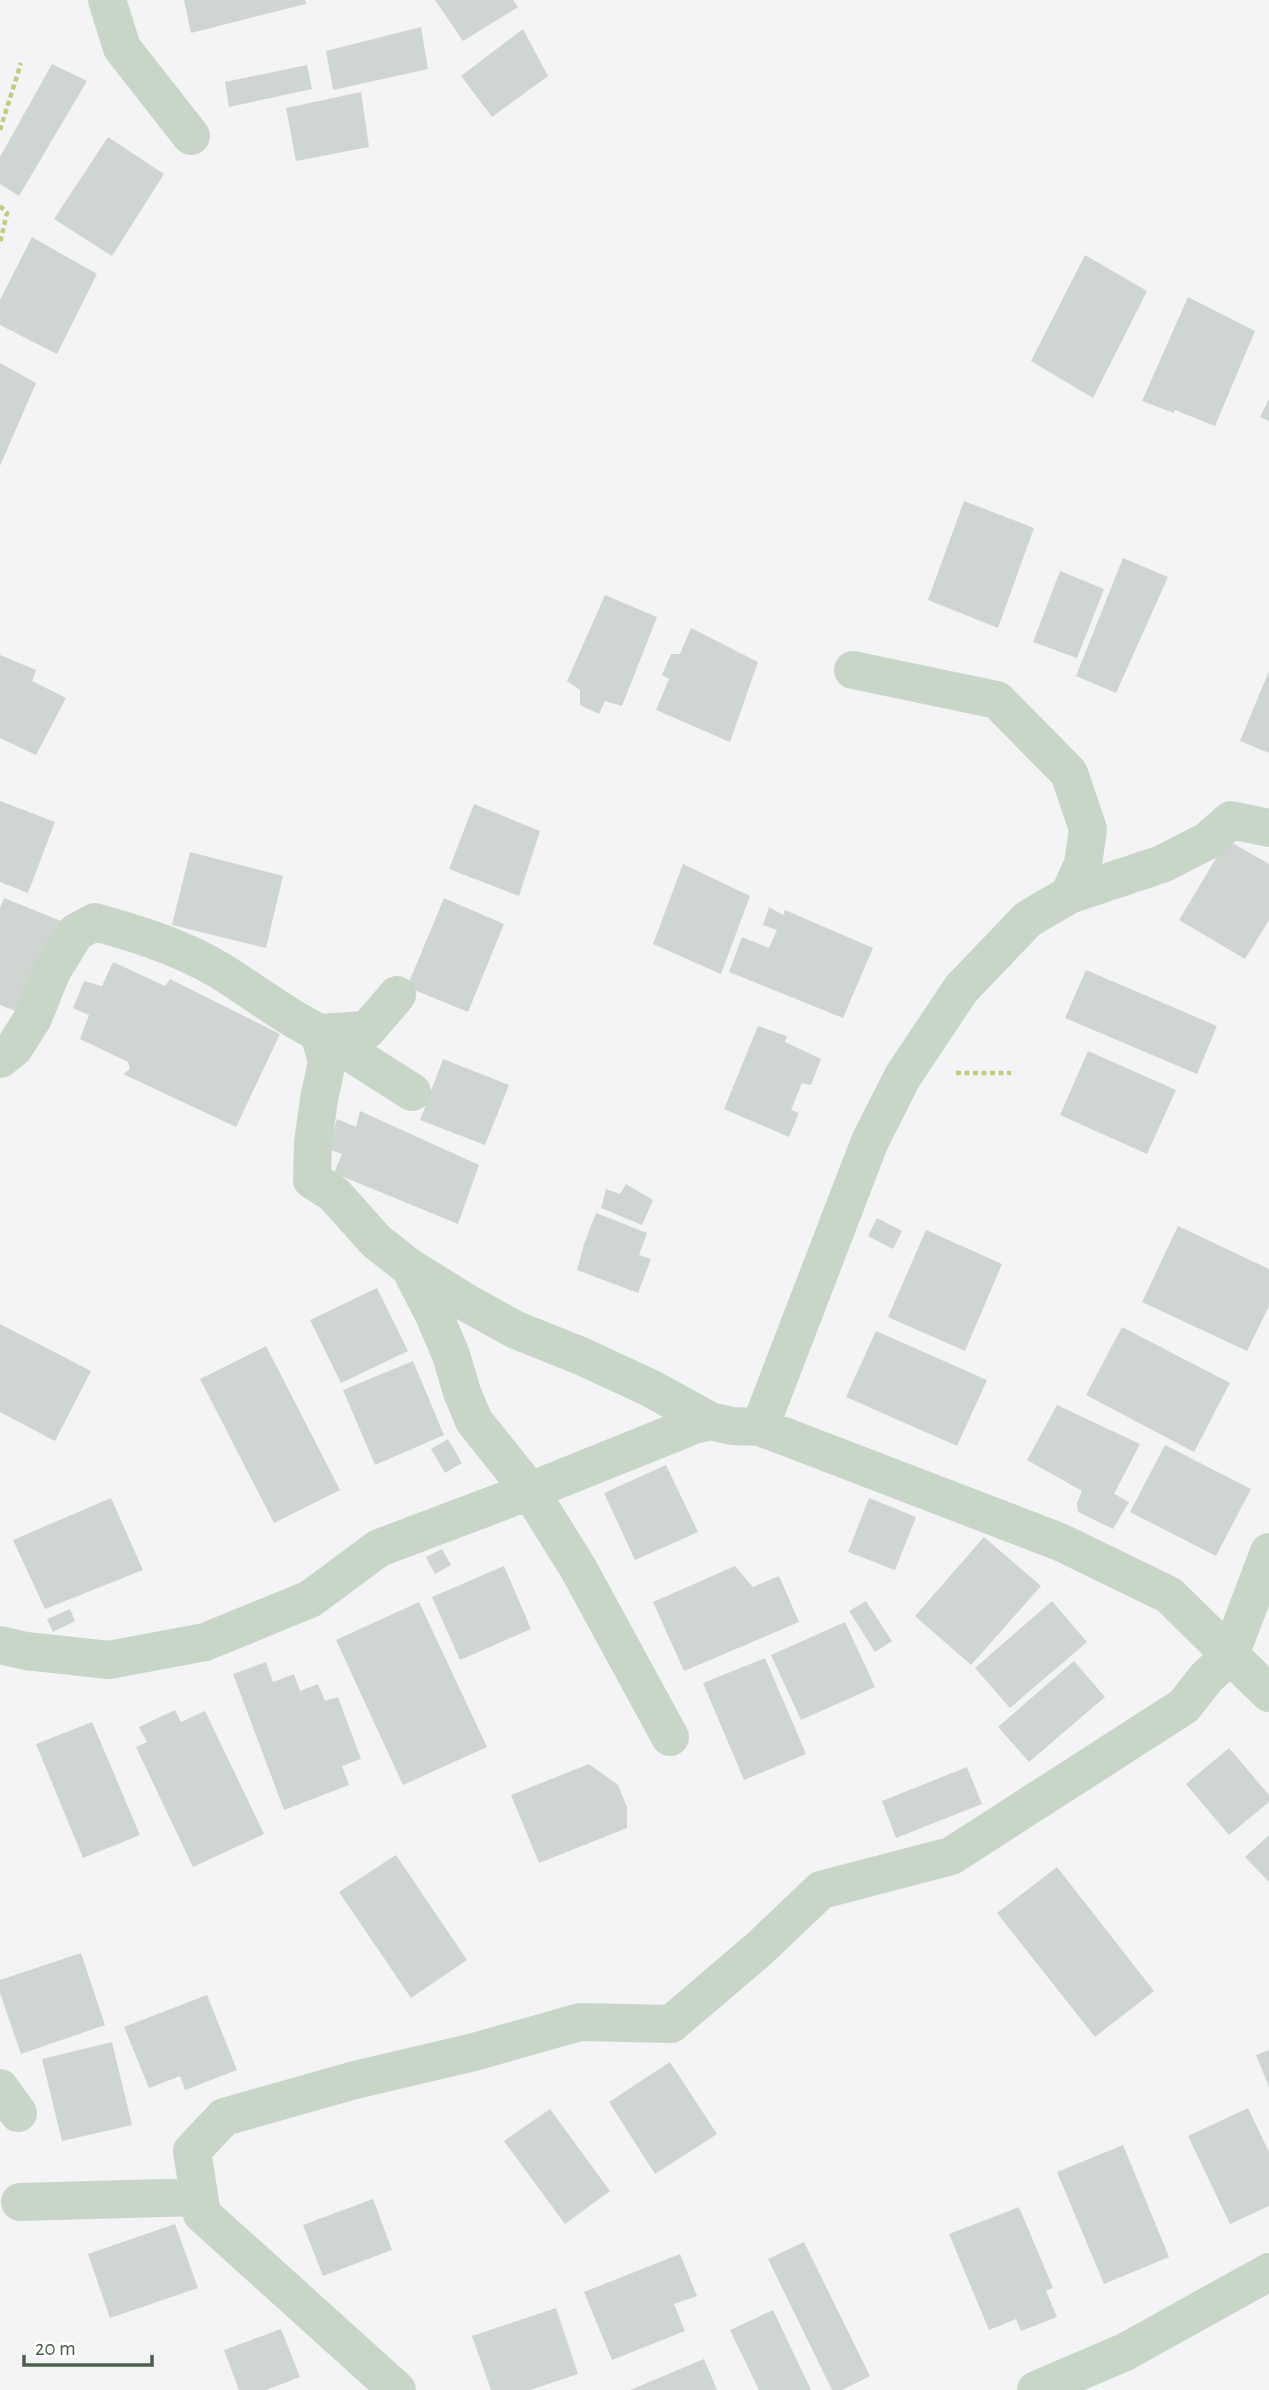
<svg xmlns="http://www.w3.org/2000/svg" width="1269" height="2390" font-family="'Alegreya Sans',sans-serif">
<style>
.building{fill:#cfd6d1}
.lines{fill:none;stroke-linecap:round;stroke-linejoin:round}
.path{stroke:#c4ca80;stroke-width:4.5;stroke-dasharray:5 3.5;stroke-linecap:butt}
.street{stroke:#c8d6c8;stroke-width:38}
</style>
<rect width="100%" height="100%" fill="#f4f3f5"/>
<path class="building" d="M184,0H305L306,4L191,33Z
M435,0H513L518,7L463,41Z
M421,27L428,69L333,90L326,51Z
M523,29L548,76L492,117L461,76Z
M52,64L87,81L19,196L0,184V157Z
M307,65L312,89L229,107L225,82Z
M361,92L369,147L296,161L286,108Z
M108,137L164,174L112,256L54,219Z
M32,237L97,274L57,354L0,325V300Z
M1085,255L1147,291L1093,398L1031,361Z
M1188,297L1255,331L1215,426L1175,410L1174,413L1142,401Z
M0,363L36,383L0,466Z
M1269,399V421L1260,417Z
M964,501L1034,528L998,628L928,600Z
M1123,558L1168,577L1116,693L1076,676Z
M1060,571L1104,589L1077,658L1033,642Z
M605,595L657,617L622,706L605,701L599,714L580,705V690L567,681Z
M691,628L758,662L730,742L656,710L669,679L662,675L671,654H680Z
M0,655L36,670L32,681L66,698L36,755L0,738Z
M1269,671V753L1240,741Z
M0,801L55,822L28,893L0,882Z
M474,804L540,831L519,896L449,869Z
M1227,840L1269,864V920L1245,959L1179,920Z
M190,852L283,876L266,948L172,925Z
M683,864L750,896L721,974L653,944Z
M4,898L61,921L23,1014L0,1005V908Z
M444,898L504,924L468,1012L407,987Z
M769,907L783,915L785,910L873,948L843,1018L729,972L742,937L769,948L777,930L763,925Z
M113,962L165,986L170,979L280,1034L236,1127L123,1074L130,1069L128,1062L80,1039L89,1015L73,1008L84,981L102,986Z
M1086,970L1217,1026L1197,1074L1065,1018Z
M758,1026L787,1036L785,1042L821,1059L811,1085L802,1083L791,1110L799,1113L789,1137L724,1109Z
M1088,1051L1176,1090L1147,1154L1060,1115Z
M443,1059L509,1085L485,1145L420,1120Z
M360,1111L479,1165L458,1224L334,1173L342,1154L328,1149L337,1119L356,1127Z
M626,1184L653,1200L642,1225L601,1208L606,1189L620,1194Z
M596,1213L647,1233L639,1255L651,1259L638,1293L577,1270L584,1244Z
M877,1218L902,1231L893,1249L868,1236Z
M1178,1226L1269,1269V1306L1247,1351L1142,1302Z
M926,1230L1002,1264L965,1351L888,1317Z
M377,1288L408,1351L341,1383L310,1320Z
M0,1324L91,1371L55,1441L0,1412Z
M1122,1327L1230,1383L1194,1452L1086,1395Z
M876,1331L987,1380L957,1446L846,1397Z
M266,1346L340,1490L274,1523L200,1379Z
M413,1361L444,1435L375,1465L343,1390Z
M1057,1405L1140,1444L1114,1494L1129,1502L1113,1529L1078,1512L1077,1503L1082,1491L1027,1460Z
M448,1439L462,1463L445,1473L431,1449Z
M1165,1445L1251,1489L1216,1556L1130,1512Z
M666,1465L698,1532L635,1560L604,1493Z
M111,1498L143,1570L45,1609L13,1540Z
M869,1498L916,1517L895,1570L848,1552Z
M984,1537L1041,1586L971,1665L915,1616Z
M442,1549L451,1565L435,1574L426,1557Z
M504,1566L531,1629L460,1660L432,1597Z
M735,1566L753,1587L779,1576L799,1622L684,1671L653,1602Z
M866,1601L892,1641L875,1652L849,1611Z
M1052,1601L1087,1642L1010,1708L975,1668Z
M419,1602L487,1747L403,1785L336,1640Z
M70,1609L75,1621L53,1632L47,1619Z
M845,1622L875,1687L801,1720L771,1655Z
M765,1658L806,1754L744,1780L703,1683Z
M1074,1661L1105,1697L1029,1762L998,1727Z
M266,1662L273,1682L294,1674L300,1691L318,1684L325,1701L338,1697L361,1759L342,1766L349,1785L284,1810L233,1674Z
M175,1710L181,1722L205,1711L264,1834L193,1867L136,1747L147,1742L139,1727Z
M92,1722L140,1835L83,1858L36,1744Z
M1229,1748L1269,1795V1802L1229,1835L1186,1784Z
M589,1764L618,1785L627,1807V1828L539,1863L511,1795Z
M967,1767L982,1804L896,1838L882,1801Z
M1269,1835V1882L1245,1857Z
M396,1855L467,1960L411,1998L339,1892Z
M1057,1867L1154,1991L1095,2037L997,1913Z
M81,1953L105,2025L21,2054L0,1993V1980Z
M207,1995L237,2070L185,2090L180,2076L149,2088L124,2027Z
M112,2042L132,2125L62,2141L42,2059Z
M1269,2050V2087L1256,2055Z
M670,2062L717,2134L655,2174L609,2102Z
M1248,2108L1269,2152V2206L1230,2224L1188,2136Z
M550,2109L610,2191L565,2224L504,2141Z
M1123,2145L1169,2257L1104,2284L1057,2172Z
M373,2199L392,2250L323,2276L303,2225Z
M1019,2207L1053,2288L1046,2291L1057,2317L1021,2331L1016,2319L989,2330L949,2234Z
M175,2224L198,2288L110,2318L88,2254Z
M804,2242L870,2376L842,2390H832L768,2259Z
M680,2254L697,2296L674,2304L685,2331L612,2360L584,2292Z
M556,2308L578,2374L530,2390H491L472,2336Z
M773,2310L811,2390H759L730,2330Z
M281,2329L300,2377L266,2390H239L224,2350Z
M704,2359L717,2390H630Z"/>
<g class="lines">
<path class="path" d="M0,130L21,63
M0,206L7,213L0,243
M956,1073H1011"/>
<path class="street" d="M107,0L122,48L191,136
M853,670L997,700L1069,773L1088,829L1083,864L1069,895
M397,995L367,1030L319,1033L412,1092
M0,1059L14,1048L33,1018L52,971L76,932L95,922C138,934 180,947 219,970C253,991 283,1015 319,1033L327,1062L319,1099L313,1143L312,1180L334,1194L376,1241L409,1267L467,1303L516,1330L581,1356L650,1388L710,1421
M410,1268L434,1315L451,1355L462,1392L474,1421L530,1491L578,1568L670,1737
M760,1427L870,1141L903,1076L961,989L1028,919L1069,895L1162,864L1207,841L1231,820L1269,828
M0,1645L26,1651L109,1660L205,1642L310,1599L379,1548L530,1491L694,1425L710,1421L732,1426L760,1427L1060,1542L1169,1595L1269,1693
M0,2088L18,2113
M20,2202L199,2197
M397,2390L202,2214L192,2151L224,2117L355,2080L474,2052L580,2022L671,2024L759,1949L821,1890L951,1856L1184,1706L1206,1678L1230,1655L1269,1552
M1036,2390L1125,2352L1269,2272"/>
</g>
<path d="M24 2355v10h128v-10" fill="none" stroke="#4b5f4c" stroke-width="3.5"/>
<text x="35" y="2355" font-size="21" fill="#4b5f4c" stroke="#ffffff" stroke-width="5" paint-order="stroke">20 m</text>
</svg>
